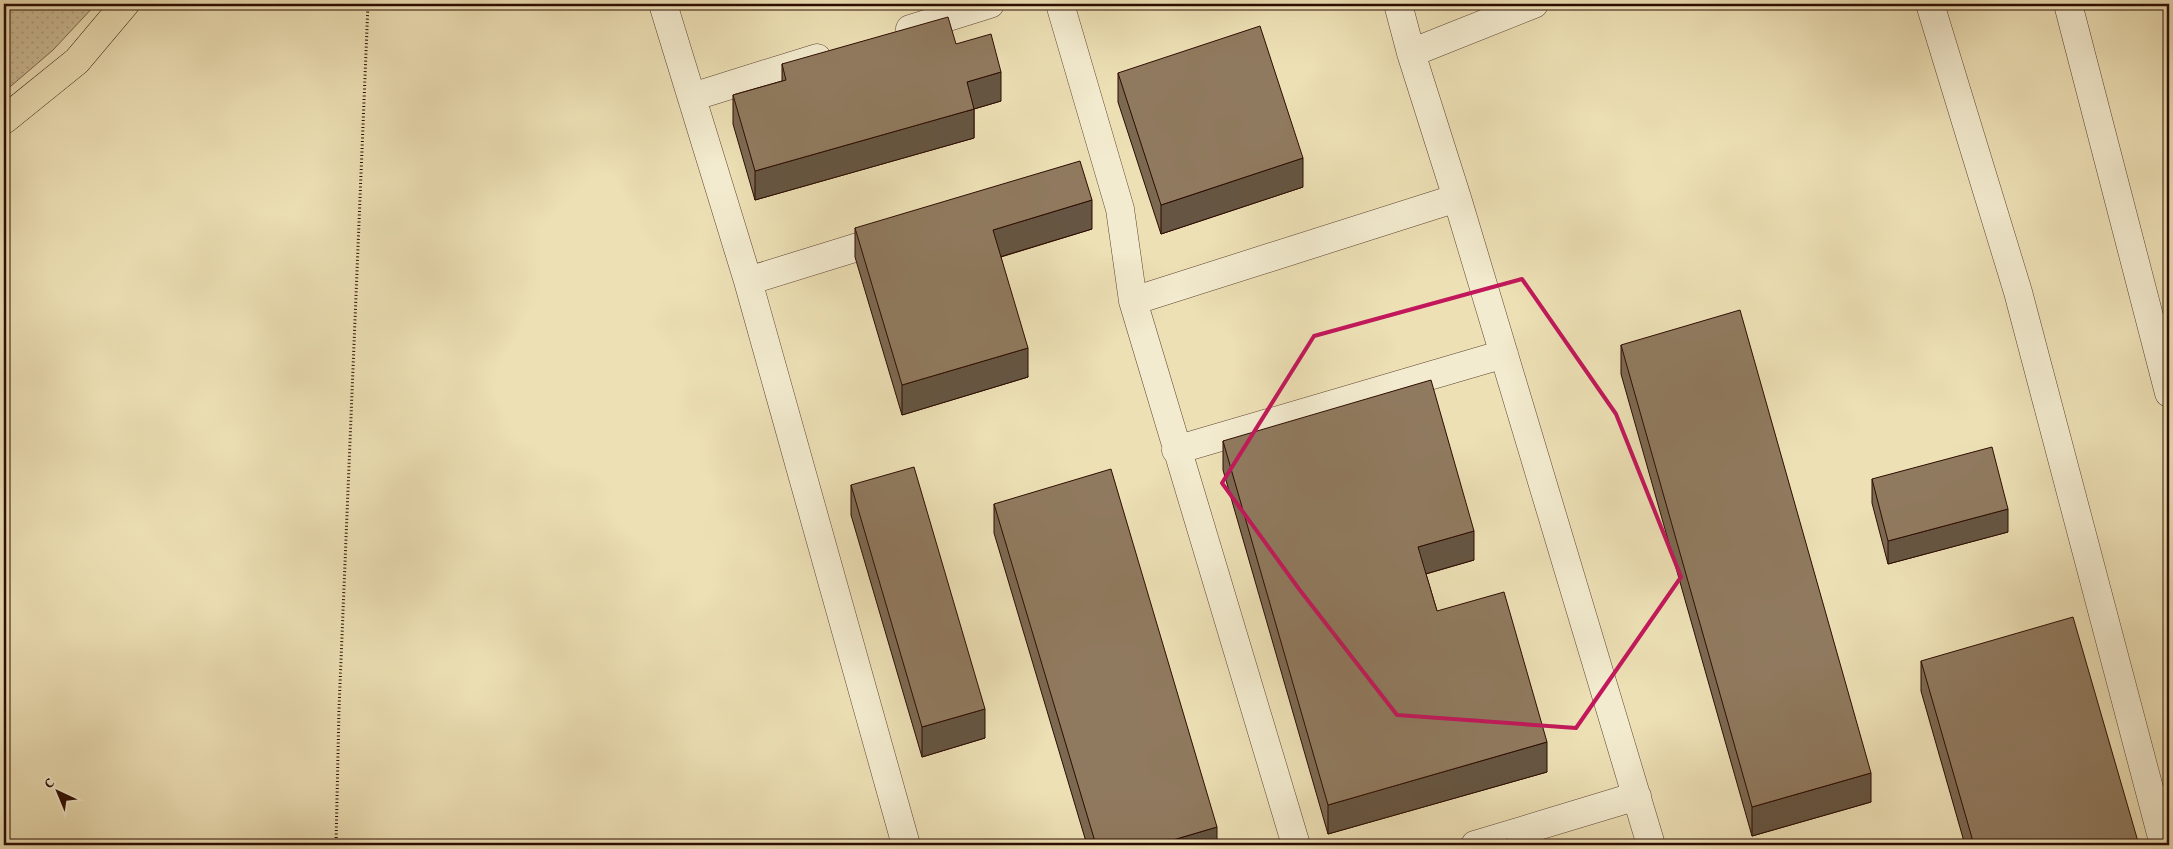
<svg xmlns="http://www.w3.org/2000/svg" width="2173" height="849" font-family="'Gentium Book Plus',serif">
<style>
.grass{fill:url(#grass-dots);stroke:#7c644c}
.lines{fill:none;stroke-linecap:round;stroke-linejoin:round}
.minor-casing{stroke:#5c412e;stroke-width:29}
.major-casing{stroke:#2c0c01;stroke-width:29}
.path{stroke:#2c0c01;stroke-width:3;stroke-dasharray:1 2.5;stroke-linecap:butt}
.minor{stroke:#f3ebcf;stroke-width:28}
.major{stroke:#ede0b5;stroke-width:28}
.wall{fill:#7c6952;stroke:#2c0c01}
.shaded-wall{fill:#655542;stroke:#2c0c01}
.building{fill:#907a5f;stroke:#2c0c01}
.marked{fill:none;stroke:#c2185b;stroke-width:4;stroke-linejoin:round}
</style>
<defs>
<pattern id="grass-dots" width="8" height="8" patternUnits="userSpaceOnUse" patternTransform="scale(1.25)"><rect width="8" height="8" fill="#ccbc96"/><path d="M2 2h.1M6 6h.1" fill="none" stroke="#afa080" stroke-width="1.8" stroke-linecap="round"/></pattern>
</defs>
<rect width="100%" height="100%" fill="#ede0b5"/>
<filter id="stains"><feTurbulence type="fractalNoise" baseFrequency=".004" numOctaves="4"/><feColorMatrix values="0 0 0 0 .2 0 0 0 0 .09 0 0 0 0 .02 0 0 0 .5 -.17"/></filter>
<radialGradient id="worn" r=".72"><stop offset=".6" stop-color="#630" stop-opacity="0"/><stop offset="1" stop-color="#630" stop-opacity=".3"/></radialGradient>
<path class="grass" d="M4,4H96L53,50L4,92Z"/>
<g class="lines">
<g class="minor-casing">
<path id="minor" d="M663,4L748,281L906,845
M1060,4L1120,209L1133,301L1296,845
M1398,4L1411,53L1457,198L1651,845
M1930,4L2018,292L2164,845
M2068,4L2169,393
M910,29L990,4
M1411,53L1534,4
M692,97L817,58
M748,281L890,237
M1133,301L1457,198
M1176,450L1504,354
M1475,845L1637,796"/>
</g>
<g class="major-casing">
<path id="major" d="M4,120L77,61L125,4"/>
</g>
<path class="path" d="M336,845L339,709L368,4"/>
<use href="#minor" class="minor"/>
<use href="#major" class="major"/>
</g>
<path class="wall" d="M956,44L1001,101L974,109V138L755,200L733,124V95L782,81V64Z
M1118,73L1303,187L1161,234L1118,102Z
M855,228L1092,229L1001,257L1028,377L902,415L855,257Z
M1621,345L1871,802L1752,836L1621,374Z
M1223,441L1474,560L1426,574L1437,611L1547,772L1328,834L1223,470Z
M1872,479L2008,532L1888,564L1872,503Z
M851,485L985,738L922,757L851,515Z
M994,504L1217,845H1087L994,533Z
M1921,661L2139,845H1965L1921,691Z"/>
<path class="shaded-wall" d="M1001,72V101L967,111V82Z
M974,109V138L755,200V171Z
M1303,158V187L1161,234V205Z
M1092,200V229L993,259V230Z
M1028,348V377L902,415V385Z
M2008,509V532L1888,564V541Z
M1474,531V560L1418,576V547Z
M985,709V738L922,757V727Z
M1547,742V772L1328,834V805Z
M1871,773V802L1752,836V807Z
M1217,827V845H1156Z"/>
<path class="building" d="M948,17L956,44L991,34L1001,72L967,82L974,109L755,171L733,95L786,80L782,64Z
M1260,26L1303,158L1161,205L1118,73Z
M1080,161L1092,200L993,230L1028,348L902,385L855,228Z
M1740,310L1871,773L1752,807L1621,345Z
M1431,380L1474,531L1418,547L1437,611L1504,592L1547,742L1328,805L1223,441Z
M1992,447L2008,509L1888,541L1872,479Z
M914,467L985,709L922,727L851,485Z
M1111,469L1217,827L1156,845H1096L994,504Z
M2073,617L2139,845H1974L1921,661Z
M1508,839L1510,845H1487Z"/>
<path class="marked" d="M1522,279L1616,414L1681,577L1576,728L1397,715L1299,589L1222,483L1314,336Z"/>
<rect width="2173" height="849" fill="none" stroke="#ede0b5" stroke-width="20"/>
<rect x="5" y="5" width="2163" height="839" fill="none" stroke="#2c0c01" stroke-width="2.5"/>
<rect x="10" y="10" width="2153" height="829" fill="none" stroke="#2c0c01"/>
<g transform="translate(58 792) rotate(316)" stroke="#f3ebcf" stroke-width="4" paint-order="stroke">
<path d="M0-4L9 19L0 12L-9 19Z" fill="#2c0c01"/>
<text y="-8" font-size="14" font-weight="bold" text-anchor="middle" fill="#2c0c01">С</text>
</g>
<rect width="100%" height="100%" filter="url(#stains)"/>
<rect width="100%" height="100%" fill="url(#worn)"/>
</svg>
